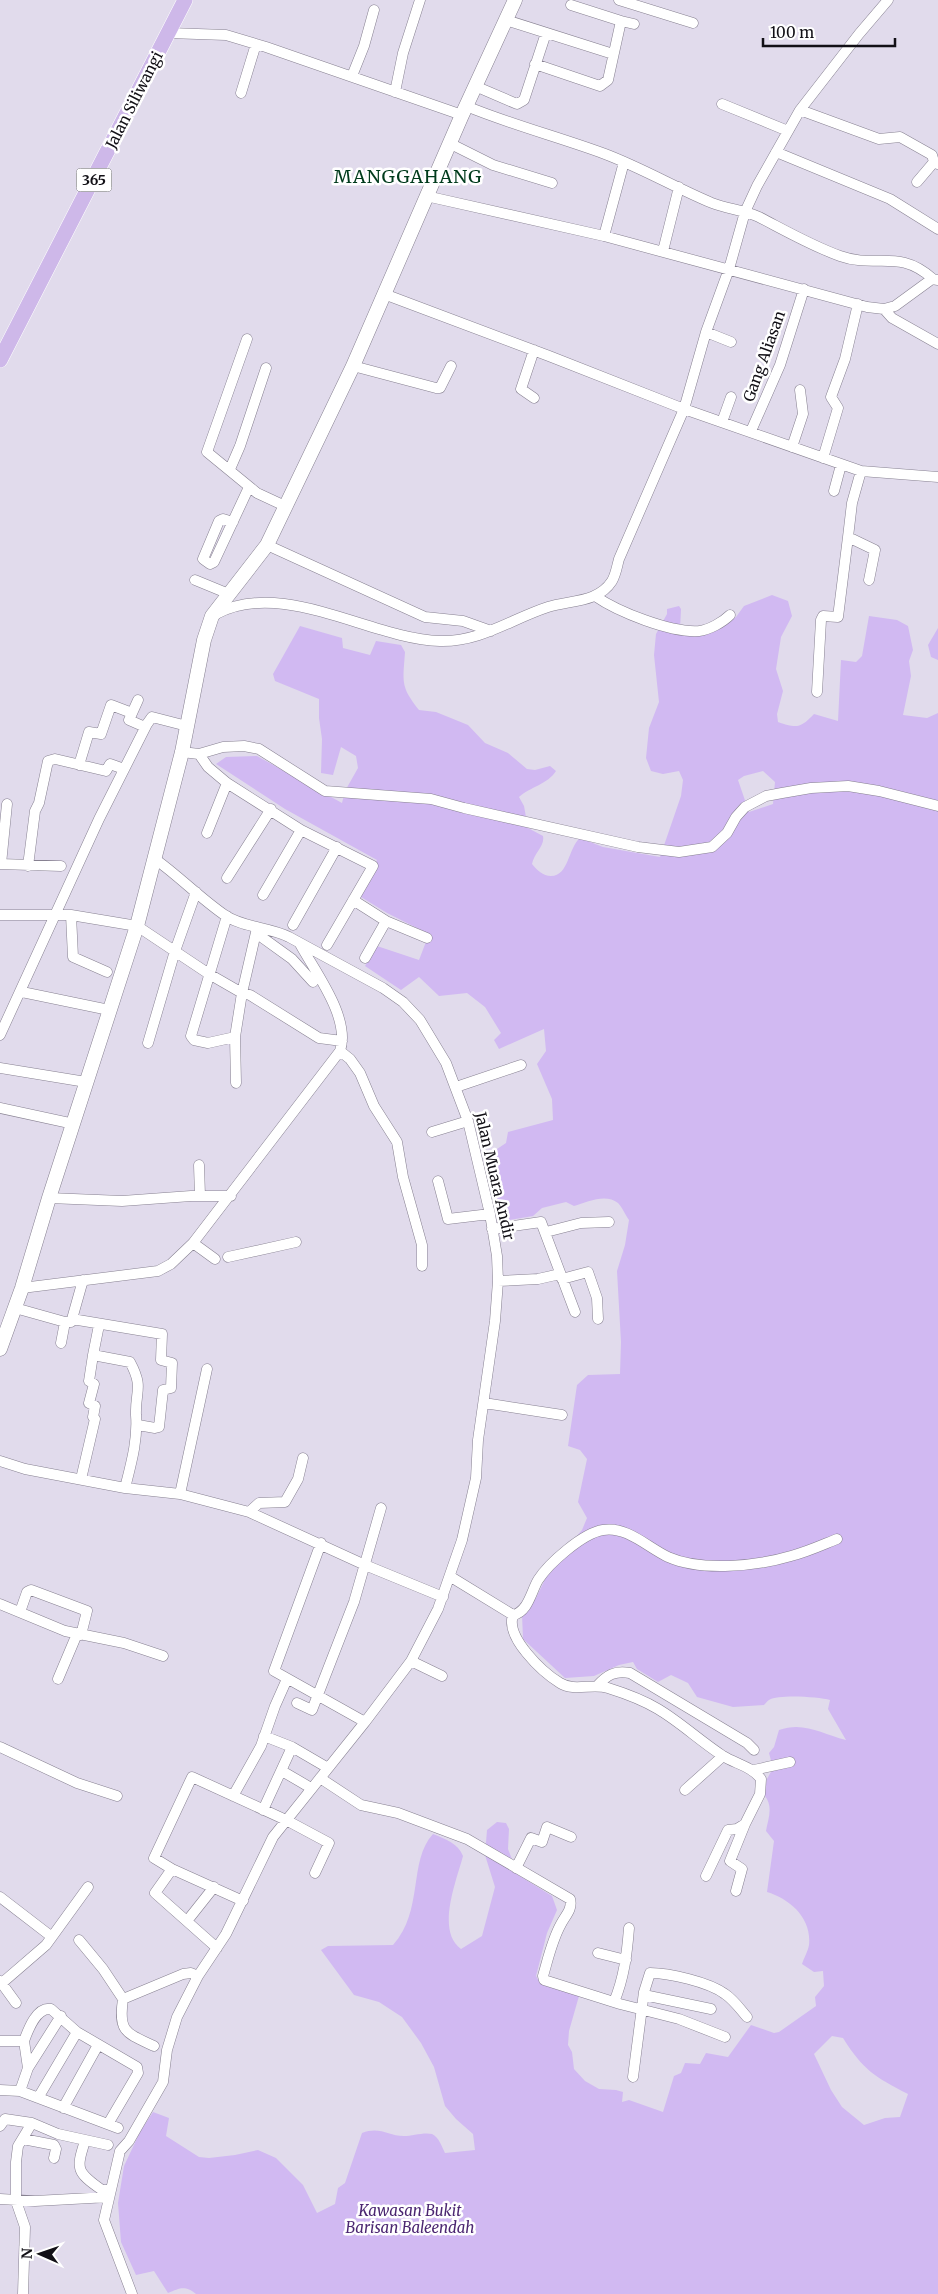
<svg xmlns="http://www.w3.org/2000/svg" width="938" height="2294" font-family="Merriweather,serif">
<style>
.green{fill:#d1b9f2;fill-rule:evenodd}
.lines{fill:none;stroke-linecap:round;stroke-linejoin:round}
.minor-casing{stroke:#878191;stroke-width:11}
.secondary-casing{stroke:#878191;stroke-width:15}
.primary-casing{stroke:#fff;stroke-width:16}
.minor{stroke:#fff;stroke-width:10}
.secondary{stroke:#fff;stroke-width:14}
.primary{stroke:#ceb8e9;stroke-width:15}
.labels{text-anchor:middle;dominant-baseline:central;stroke-width:5;stroke-linejoin:round;paint-order:stroke}
.shield{fill:#fff;stroke:#59585c;stroke-width:1}
.shield-label{font-size:14px;font-weight:bold;fill:#121016}
.street-label{font-size:15px;fill:#121016;stroke:#fff}
.park-label{font-size:15px;font-style:italic;fill:#4b2671;stroke:#fff}
.quarter-label{font-size:18px;letter-spacing:1px;fill:#003b1c;stroke:#fff}
</style>
<rect width="100%" height="100%" fill="#e1dbec"/>
<path class="green" d="M772,595L788,601L792,616L781,637L776,669L783,691L777,714L778,722C796,728 800,729 814,714L838,721L841,660L856,662L862,656L869,616L897,620L908,626L913,650L909,661L911,676L903,715L927,718L938,713V2294H196C185,2285 180,2288 168,2293L154,2271L136,2275L121,2242L118,2203L124,2166L140,2132L153,2112L169,2118L166,2136L199,2157L209,2158L235,2155L258,2150L276,2158L303,2185L317,2213L335,2204L338,2188L345,2183L362,2133C380,2126 388,2136 404,2136C412,2136 424,2132 432,2134C439,2137 442,2147 445,2153L475,2150L473,2134L456,2119L445,2106L434,2067L421,2043L402,2017L379,2002L354,1995L321,1950L328,1946L393,1945C424,1911 408,1861 433,1834C445,1839 458,1843 463,1856C456,1882 436,1931 461,1949L482,1936L495,1887L485,1855L487,1830L497,1822L506,1823L509,1829L508,1849L518,1875L552,1896L557,1910L547,1933L536,1976L539,1981L579,1996L569,2031L568,2045L572,2052L574,2069L585,2081L599,2089L616,2090L623,2092L622,2102L629,2100L663,2112L674,2076L681,2073L685,2063L700,2064L706,2053L728,2057L751,2025L774,2033L779,2032L816,2006L815,1997L824,1986L823,1971L814,1972L802,1964C804,1958 808,1951 809,1945C812,1918 790,1899 767,1892L774,1841L766,1831C768,1819 774,1806 764,1795L767,1779L773,1768L769,1753L774,1747L779,1730C804,1721 822,1734 846,1740L828,1709L830,1700C819,1697 779,1694 769,1700C767,1701 766,1703 764,1705L733,1707L697,1697L688,1683L671,1675L658,1682L637,1669L633,1662L619,1665L594,1676L565,1678L523,1639L522,1614L536,1598L552,1565L582,1530L587,1518L578,1502L587,1459L580,1450L568,1446L577,1385L588,1375L620,1374L621,1342L617,1271L625,1245L629,1220C626,1216 622,1207 618,1203C606,1193 587,1202 574,1206L566,1202L542,1208L533,1216L503,1221L498,1216L488,1155L506,1143L508,1132L553,1120L552,1099L537,1064L546,1051L544,1029L499,1049L494,1040L501,1033L485,1007L467,993L439,996L419,977L401,990L365,966L377,946L419,960L429,934L387,913L361,897L377,860L285,809L216,764L226,757L257,756L342,803L345,791L358,768L356,756L341,747L333,775L321,773L322,739L319,718V699L275,681L273,674L300,626L342,638L343,648L370,655L376,641L401,645L405,652C403,682 400,686 419,710L436,712L468,725L485,743L508,753L527,769L535,770L550,766L556,771C548,784 530,787 519,797L524,806L528,828L543,836C545,846 534,853 532,864C537,870 543,876 551,876C569,876 568,848 580,838L603,847L660,857L681,796L683,780L679,771L663,774L651,771L646,758L649,728L659,702L654,655L656,634L667,614V609L679,606L681,609L680,630L716,629L736,617L744,606ZM763,771L775,782L773,804L749,812L738,780L744,776ZM832,2036L843,2038C863,2070 875,2077 908,2094L900,2117L885,2118L864,2125L842,2107L831,2090L814,2054Z
M938,628V660L931,657L928,645Z"/>
<g class="lines">
<g class="minor-casing">
<path id="minor" d="M619,0L693,23
M506,20L613,54
M621,21L634,24
M169,33L226,35L266,47L462,115
M535,64L600,86L608,80L621,21L571,5
M352,76L364,46L374,10
M475,86L517,104L524,100L546,33
M395,92L403,53L420,0
M241,93L256,44
M722,104L788,131
M466,106C512,125 559,137 605,154C642,168 676,188 712,203C727,209 744,210 759,217C786,231 812,246 840,256C876,269 899,248 933,279
M800,110L879,139L900,137L932,155L934,162
M449,143L493,165L552,183
M776,152L890,199L938,229
M917,182L934,162L938,164
M426,196L604,236L867,307L884,309L895,306L932,279L938,280
M604,236L624,162
M663,251L679,187
M384,294L549,356L684,409L861,471L938,477
M884,309L892,318L938,344
M706,332L731,342
M247,339L207,452L257,493L285,506
M534,350L521,389L534,398
M353,366L436,388H440L451,366
M722,422L731,397
M751,431L780,365L804,289
M792,447L803,414L800,390
M823,458L838,408L831,397L845,359L858,304
M230,469L240,446L266,368
M861,471L852,503L848,537L875,550L869,580
M834,491L841,465
M233,522L223,519L219,521L203,559L210,564L214,562L249,487
M267,545L425,617L463,621L491,631
M195,580L229,594
M595,596C618,612 671,633 699,631C709,630 723,622 730,615
M216,614C283,578 371,639 440,641C481,642 511,619 548,607C570,600 598,603 612,581C616,574 617,566 619,559L684,409L706,332L729,269L745,212L757,186L800,110L859,34L888,0
M817,692L821,620L823,616L838,617L848,537
M138,700L129,720L145,727
M182,752L199,754L223,747L244,746L259,749L325,791L431,799L464,808L638,847L679,852L712,847L727,833L736,817L745,807L766,796L782,793L811,788L848,786L879,791L938,806
M199,754L208,767L227,783L301,830L373,866L327,945
M79,765L89,732L101,734L111,705L132,713
M207,833L227,783
M0,864L61,866
M1,864L7,804
M28,866L35,811L39,803L48,761L55,759L106,771L110,764L124,769
M227,878L271,809
M263,895L301,830
M353,900L386,921L427,938
M0,915H71L137,926L209,974L242,993L235,1037L236,1083
M71,915L73,957L107,972
M227,916L191,1036L194,1040L208,1043L235,1037
M293,925L337,847
M257,928L242,993L250,995L319,1038L342,1041
M256,933L292,959L313,982
M365,958L386,921
M22,992L109,1010
M0,1035L99,819L147,724L152,717L187,726
M148,1043L175,951L196,892
M340,1051L350,1059L360,1073L374,1106L397,1142L403,1177L422,1245V1266
M0,1068L86,1082
M456,1087L521,1065
M0,1108L74,1124
M432,1132L468,1121
M199,1165L200,1196
M438,1181L448,1219L490,1214
M49,1198L122,1201L191,1196H231
M492,1229L541,1222L575,1312
M546,1232L581,1223L609,1222
M193,1243L215,1259
M228,1257L296,1242
M562,1279L588,1272L597,1298L598,1319
M498,1281L538,1279L560,1274
M22,1288L158,1271L171,1264L193,1243L340,1051C351,1018 315,972 300,944
M15,1308L65,1322
M72,1319L83,1280
M99,1325L93,1355L130,1362C144,1388 135,1391 136,1415C138,1440 131,1464 125,1488
M61,1343L65,1322H71L72,1319L162,1334L161,1360L172,1363L171,1388L163,1390L159,1427L155,1428L138,1425
M484,1403L562,1415
M0,1461L25,1469L125,1488L180,1494L249,1512L365,1565L443,1597
M81,1479L95,1419L93,1417L95,1406L89,1403L94,1384L89,1381L93,1355
M180,1494L207,1369
M249,1512L259,1503L285,1502L298,1479L303,1458
M321,1543L274,1671L365,1722
M451,1577L513,1615C528,1612 531,1592 538,1580C549,1563 583,1533 603,1530C627,1526 647,1547 668,1557C702,1572 757,1566 791,1556C807,1552 822,1545 837,1539
M0,1604L65,1631L124,1643L163,1656
M20,1612L27,1592L31,1590L87,1611L81,1635
M513,1615C505,1637 542,1672 560,1683C574,1692 593,1683 608,1688C624,1693 643,1700 658,1709C680,1722 700,1741 723,1756C736,1764 751,1766 761,1779L760,1794L745,1824L730,1861L742,1869L736,1891
M411,1661L442,1676
M58,1679L77,1634
M597,1686C607,1675 615,1670 630,1673L747,1743L754,1750
M297,1703L312,1710L354,1602L381,1508
M264,1736L292,1747
M0,1747L77,1783L117,1796
M754,1770L790,1762
M282,1771L311,1788
M320,1778L361,1805L398,1813L467,1839L570,1899C573,1909 565,1916 561,1924C552,1940 548,1959 543,1976L544,1980L620,2004L679,2019L725,2037
M685,1790L723,1756
M233,1796L261,1746L275,1706L287,1679
M263,1810L292,1747L328,1768
M516,1868L531,1838L542,1842L547,1827L571,1837
M172,1869L155,1893L217,1948
M706,1876L728,1830L737,1829L745,1824
M0,1897L52,1937
M243,1901L172,1869L154,1858L192,1777L286,1820L329,1843L315,1873
M187,1921L214,1887
M79,1940L103,1969L123,1999C118,2032 126,2033 154,2046
M598,1953L626,1960
M0,1981L16,2003
M2,1983L46,1945L88,1887
M644,1995L711,2009
M123,1999L183,1974L191,1973L198,1976
M614,2002C624,1978 627,1954 629,1928
M0,2041H24C28,2030 36,2007 51,2009L77,2032L137,2067L138,2073L108,2124
M28,2068L61,2016
M633,2077L644,1992L650,1973C669,1973 709,1982 725,1994C734,2000 740,2009 747,2017
M0,2090L20,2091L118,2128
M20,2091L28,2068L24,2041
M38,2098L77,2032
M63,2108L98,2045
M32,2123L58,2134L108,2145
M0,2126L5,2119L32,2123L18,2146L16,2162V2201L25,2227L23,2294
M23,2139L54,2145L56,2149L54,2158
M85,2141C76,2169 76,2172 102,2190H111
M0,2199L35,2201L109,2197
M132,2294L104,2220L120,2151L129,2141L163,2082L167,2050L177,2017L198,1976L226,1934L273,1837L365,1722L411,1661L438,1609L462,1540L476,1478L478,1440L495,1321L498,1281L497,1256L490,1214L468,1121L446,1063L420,1020L403,1002L383,988L289,937C269,927 245,928 226,916C201,899 180,877 155,859"/>
</g>
<g class="secondary-casing">
<path id="secondary" d="M0,1349L22,1288L49,1198L137,926L182,752L204,640L212,616L267,545L353,366L462,115L515,0"/>
</g>
<g class="primary-casing">
<path id="primary" d="M0,360L185,0"/>
</g>
<use href="#minor" class="minor"/>
<use href="#secondary" class="secondary"/>
<use href="#primary" class="primary"/>
</g>
<g class="labels">
<rect class="shield" x="76.5" y="168.5" width="35" height="23" rx="4"/>
<g class="shield-label">
<text x="94" y="180">365</text>
</g>
<g class="street-label">
<text transform="translate(134 100) rotate(-63)">Jalan Siliwangi</text>
<text transform="translate(764 356) rotate(-70)">Gang Aliasan</text>
<text transform="translate(495 1176) rotate(77)">Jalan Muara Andir</text>
</g>
<g class="park-label">
<text x="410" y="2210">Kawasan Bukit<tspan x="410" dy="17">Barisan Baleendah</tspan></text>
</g>
<g class="quarter-label">
<text x="408" y="176">MANGGAHANG</text>
</g>
</g>
<g transform="translate(40 2254) rotate(272)" stroke="#ffffff" stroke-width="4" paint-order="stroke">
<path d="M0-4L9 19L0 12L-9 19Z" fill="#121016"/>
<text y="-8" font-size="14" font-weight="bold" text-anchor="middle" fill="#121016">N</text>
</g>
<path d="M763 38v8h132v-8" fill="none" stroke="#121016" stroke-width="2.5"/>
<text x="770" y="38" font-size="15" fill="#121016" stroke="#ffffff" stroke-width="4" paint-order="stroke">100 m</text>
</svg>
